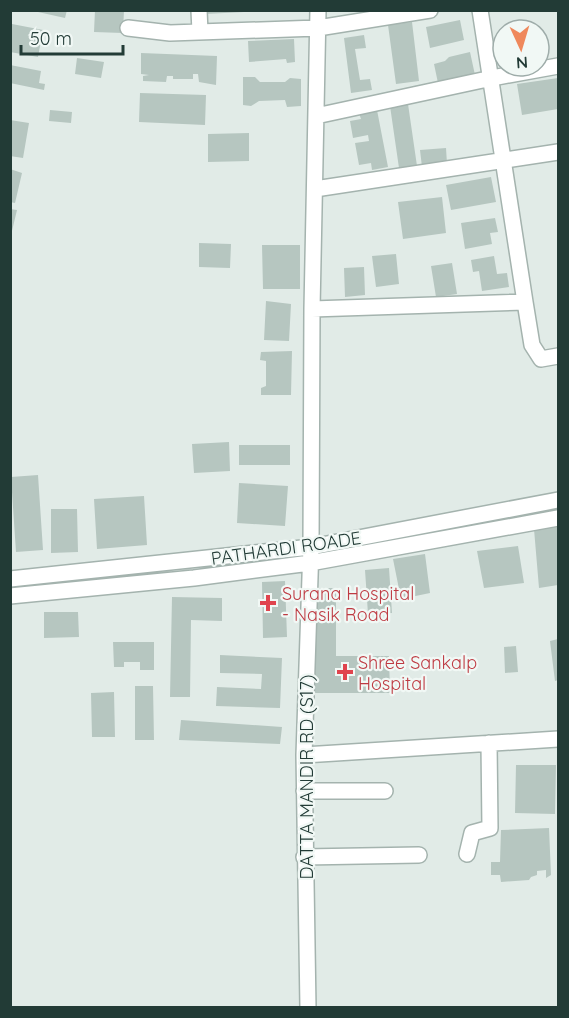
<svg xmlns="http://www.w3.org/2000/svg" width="569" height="1018" font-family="Quicksand,sans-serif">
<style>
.building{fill:#b6c6c0}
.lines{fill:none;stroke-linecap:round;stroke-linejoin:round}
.minor-casing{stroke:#a4b3ae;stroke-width:18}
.minor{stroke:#fff;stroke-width:15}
.health-dot{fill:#e0444e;stroke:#f1f8f5;stroke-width:2}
.labels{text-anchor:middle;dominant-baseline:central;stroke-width:4.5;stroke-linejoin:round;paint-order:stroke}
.street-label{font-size:18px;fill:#223b36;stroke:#f1f8f5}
.health-label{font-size:18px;fill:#be3a42;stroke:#f1f8f5;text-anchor:start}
</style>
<rect width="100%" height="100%" fill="#e1ebe7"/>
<path class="building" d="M29,10H67L65,18Z
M95,10H124L123,33L94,32Z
M205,10H244V12L205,14Z
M460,20L464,40L430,48L426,27Z
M412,22L419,81L396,84L388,25Z
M12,24L43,30L38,57L10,52Z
M364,35L366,48L355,49L360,80L370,79L372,90L351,93L344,38Z
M294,39L295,62L287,63L286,59L249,62L248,41Z
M470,52L475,75L438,83L434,64L445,61L449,57Z
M141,53L217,56L216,85L199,82L198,74H193V79H173V76H167L166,82L143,81V76L149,75L141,74Z
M77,58L104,62L101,78L75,74Z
M10,65L41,71L39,83L45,84L44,90L10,83Z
M243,77H255L260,82H285L290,78L301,79V106L287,107L285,100L259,101L251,106L243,105Z
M558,78V109L522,115L517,84Z
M140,93L206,95L205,125L139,122Z
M408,104L417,166L399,168L390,106Z
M50,110L72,112L71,123L49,121Z
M377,110L388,167L372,170L371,163L359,165L355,143L369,141L368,135L353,138L350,121L361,119L359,113Z
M10,120L29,123L23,158L10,156Z
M249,133V161L208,162V134Z
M446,148L447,164L422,167L420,150Z
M10,169L22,173L15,203L10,202Z
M491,177L496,202L451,210L446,185Z
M442,197L446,233L403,239L398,202Z
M10,209L17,210L11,235H10Z
M495,218L498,232L490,233L492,244L465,249L461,223Z
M199,243L231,244L230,268L199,267Z
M262,245H300V289H263Z
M396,254L399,284L376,287L372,256Z
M494,256L497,274L507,273L509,287L482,291L479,271L473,272L471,260Z
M452,263L457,294L436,297L431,266Z
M364,267L365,295L345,297L344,268Z
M266,301L291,304L289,341L264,340Z
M292,351L291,395H261V388L266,386V361L260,360L261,352Z
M229,442L230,471L194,473L192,444Z
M239,445H290V465H239Z
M38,475L43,550L16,552L11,477Z
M239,483L288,486L285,526L237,523Z
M144,496L147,545L97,549L94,499Z
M51,509H77L78,552L51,553Z
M558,526V585L539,588L534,529Z
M518,546L524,583L484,588L477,551Z
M425,554L430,593L401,599L393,559Z
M389,568L392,613L368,614L365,570Z
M285,581L287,637L263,638L262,582Z
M312,588H336V656H389L390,693H313Z
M172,597L222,598V621L191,620L190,697H170Z
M44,612H78L79,637L44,638Z
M558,639V680L555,681L550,641Z
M113,642H154V670H140V662H124V667H114Z
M516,646L518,672L505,673L504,647Z
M220,655L282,658L280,708L216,706L217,687L261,689L262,674L220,673Z
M135,686H153L154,740H135Z
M114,692L115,737H92L91,693Z
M181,720L282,727L280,744L179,740Z
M516,765H556L555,814L515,813Z
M549,828L551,875L546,878V870L537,871V875L531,877L529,880L501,882L500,875H491V862H500L501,830Z"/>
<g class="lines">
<g class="minor-casing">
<path id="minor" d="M199,10L200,32
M128,28L170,33L318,28L430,10
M316,116L492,78L558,66
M315,189L558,152
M525,302L532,345L541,359L558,356
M312,309L525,302L480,10
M10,579L311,547L558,500
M10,596L194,578L310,563L558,518
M304,755L558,739
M304,791H385
M467,854L472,833L490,828L489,743
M304,857L419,855
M308,1008L304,755L311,547L312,309L318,10"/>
</g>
<use href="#minor" class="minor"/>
</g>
<g class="health-dot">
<path d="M265 594h6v6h6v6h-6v6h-6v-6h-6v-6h6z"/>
<path d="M342 663h6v6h6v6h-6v6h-6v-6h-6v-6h6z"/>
</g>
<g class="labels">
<g class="street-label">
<text transform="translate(286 548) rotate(-8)">PATHARDI ROADE</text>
<text transform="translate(306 777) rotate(-90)">DATTA MANDIR RD (S17)</text>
</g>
<g class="health-label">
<text x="282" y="593">Surana Hospital<tspan x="282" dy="21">- Nasik Road</tspan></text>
<text x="358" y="662">Shree Sankalp<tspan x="358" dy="21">Hospital</tspan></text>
</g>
</g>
<rect width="569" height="1018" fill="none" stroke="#223b36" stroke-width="24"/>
<g transform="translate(521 48) rotate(176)"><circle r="28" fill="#f1f8f5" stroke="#9eaca9" stroke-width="1.5"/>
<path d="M0-4.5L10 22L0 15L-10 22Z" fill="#ef885b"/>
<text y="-9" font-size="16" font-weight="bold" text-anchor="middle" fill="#223b36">N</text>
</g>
<path d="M21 45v9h102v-9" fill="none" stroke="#223b36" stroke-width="3"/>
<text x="30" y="45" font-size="18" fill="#223b36" stroke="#f1f8f5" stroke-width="4.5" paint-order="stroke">50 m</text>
</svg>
